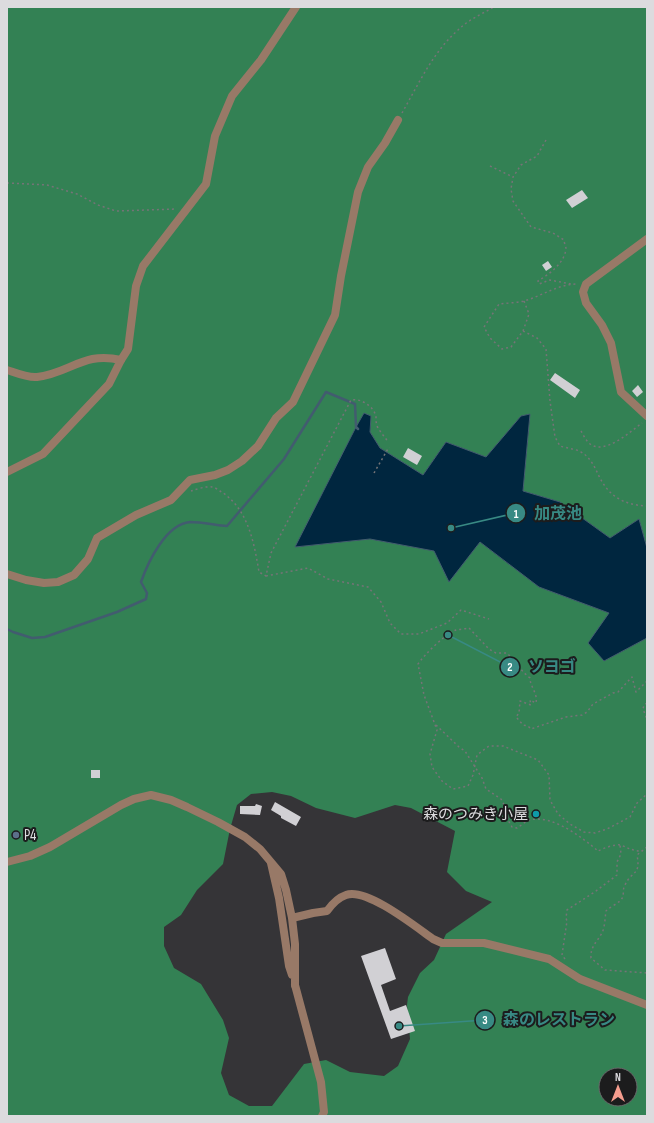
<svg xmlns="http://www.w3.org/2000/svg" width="654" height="1123" font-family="'Sofia Sans Condensed','Noto Sans JP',sans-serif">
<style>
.forest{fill:#338154;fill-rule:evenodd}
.water{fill:#00263f;stroke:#425c6f}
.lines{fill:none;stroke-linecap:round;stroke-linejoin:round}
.stream{stroke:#425c6f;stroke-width:2.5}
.building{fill:#d1d0d4}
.path{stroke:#757477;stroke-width:1.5;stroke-dasharray:2 3;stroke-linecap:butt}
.minor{stroke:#987967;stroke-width:8}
.tertiary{stroke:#987967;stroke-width:8}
.culture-dot{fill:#0f9aa8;stroke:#1c1c1d;stroke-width:1.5}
.service-dot{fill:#5c6f8a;stroke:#1c1c1d;stroke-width:1.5}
.labels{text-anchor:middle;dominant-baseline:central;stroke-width:4;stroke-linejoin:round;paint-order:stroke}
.poi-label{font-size:15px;fill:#dcdbde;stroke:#1c1c1d;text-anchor:end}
.leader{fill:none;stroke:#388a84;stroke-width:1.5}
.callout-dot{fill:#388a84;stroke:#1c1c1d;stroke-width:1.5}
.mark-label{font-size:12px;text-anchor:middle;font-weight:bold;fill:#fff}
.callout-label{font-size:16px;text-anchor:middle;font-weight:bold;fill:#388a84;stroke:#1c1c1d;stroke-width:4;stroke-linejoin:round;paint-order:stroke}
</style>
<rect width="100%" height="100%" fill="#353437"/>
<path class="forest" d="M7,7H647V548L639,519L610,538L560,502L523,491L530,414L521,416L486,457L446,442L423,475L380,448L370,432L371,416L296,547L370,539L435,551L449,581L480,542L539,587L609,613L604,661L647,638V1116H7ZM272,792L291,796L316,808L355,818L395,805L411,808L455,831L447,872L466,891L492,902L446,934L434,960L420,973L408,997L407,1005L410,1039L398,1066L384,1076L350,1072L326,1060L304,1064L272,1106H249L229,1095L221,1073L229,1038L223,1020L201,984L174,968L164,946V927L181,915L197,890L223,864L230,829L237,805L251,794ZM606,1075H630V1099H606Z"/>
<path class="water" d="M364,413L371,416L370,432L380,448L423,475L446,442L486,457L521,416L530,414L523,491L560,502L610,538L639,519L647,548V638L604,661L588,643L609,613L539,587L480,542L449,582L434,551L370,539L295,547L356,427Z"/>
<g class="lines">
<path class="stream" d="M7,629L13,632L32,638L45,637L117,612L146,599L147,593L141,582C148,562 166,524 190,522C202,522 215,525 227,526L284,459L326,392L355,404L356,427L358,429"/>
</g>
<path class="building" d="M582,190L588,198L572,208L566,200Z
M548,261L552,267L546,271L542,265Z
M555,373L580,390L575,398L550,380Z
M638,385L643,392L637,397L632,391Z
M408,448L422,456L417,465L403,457Z
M91,770H100V778H91Z
M275,802L301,817L296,826L281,818V816L271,810Z
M256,804L262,806L260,815L240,814V806H255Z
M385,948L396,979L381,985L390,1011L406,1005L415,1031L391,1039L361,956Z"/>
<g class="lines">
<path class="path" d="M402,113C418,85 433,52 458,30C468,20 482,14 494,7
M546,140L537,156L521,165L513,177L511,189L513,201L531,227L553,233L564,240C564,243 566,246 566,249C564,264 549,274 538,281L539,284L550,280L571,284
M490,166L513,177
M7,183L47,185L77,194L98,205L116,211L176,209
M524,301L529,314L523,331L511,347L502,349L490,338L484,327L499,304C507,303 516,303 524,301C542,296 558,284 578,284
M523,331L537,338L546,349L550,401L555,437L560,446C566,448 576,449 581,452C590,457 594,466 598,474C608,496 623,505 647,506
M581,431C583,434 586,441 590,444C605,455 630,432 642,423
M374,473L389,447
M191,491C197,489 206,486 212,487C215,487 218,490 220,491C248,508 254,542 259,572L266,576L271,553L351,400C361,398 373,406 376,416C376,420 376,423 377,426C380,432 385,437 388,442
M266,576L308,568L328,579L368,587L381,602L390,623L401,634H419L447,623L461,610L489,619
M647,681L636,692L632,677L618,692L613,693L593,704L587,712L582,715L566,717L531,729L528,726L523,725L516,717L519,713L520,701L531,705L530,700L536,703C538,693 530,687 530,678C521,671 515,661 507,653H496L489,649L469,628C465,629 460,629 456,630C444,635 425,654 418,664L424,695L437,730L430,754L432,767L442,781L453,789L468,786L473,775L477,755L489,746H503L538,760L549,775L550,800L558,814L570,824L584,832L595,833L607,829L630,817L637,803L647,794
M647,703L644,705L643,709L647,719
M436,725L459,747L465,751L482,778L486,789L501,799L508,812V820L512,827L517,828C521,826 525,821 530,820C552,814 583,838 598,851C604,848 615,844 621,845C628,848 633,851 641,851
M647,847L637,855C641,876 632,870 625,885C622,889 625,895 621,900C617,904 610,907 606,911C605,917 605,927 602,933C597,942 590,947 591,958L605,970L647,973
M565,959L562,955L567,921L566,918L567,910L596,891L617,875V862L621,854L620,845"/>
<path class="minor" d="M647,239L586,284L583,292L586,303L602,325L611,343L621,392L647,416
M7,370C16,373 28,378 37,377C71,373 83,351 121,360L109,384L43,454L7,472
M7,574L26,580L44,583L58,582L74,575L88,559L97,538L136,515L171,500L190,480L215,475L228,470L242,461L258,446L276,418L293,402L335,315L341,276L358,192L368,167L385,143L398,120
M7,862L30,856L50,847L121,805L134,799L151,795L171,800L187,807L218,822L245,837L260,849L281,874L286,890L292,918L295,944V985
M271,863L279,898L289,966L292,975
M292,918L313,913L327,911C332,904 337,898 346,895C366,887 416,927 433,939L442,943H484L549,959L580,979L647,1005"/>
<path class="tertiary" d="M121,360L128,349L136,286L143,266L206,184L215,136L232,96L261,60L296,7
M295,985L321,1082L324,1112L322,1116"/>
</g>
<circle class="culture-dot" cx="536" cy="814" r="4"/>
<circle class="service-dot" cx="16" cy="835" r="4"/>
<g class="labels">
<g class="poi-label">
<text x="528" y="814">森のつみき小屋</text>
<text x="24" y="835" text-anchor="start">P4</text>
</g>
</g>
<path class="leader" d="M451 528L516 513M448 635L510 667M399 1026L485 1020"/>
<g class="callout-dot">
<circle cx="451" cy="528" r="4"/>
<circle cx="448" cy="635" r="4"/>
<circle cx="399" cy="1026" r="4"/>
<circle cx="516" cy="513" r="10"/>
<circle cx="510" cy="667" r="10"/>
<circle cx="485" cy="1020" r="10"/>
</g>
<g class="mark-label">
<text x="516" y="518">1</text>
<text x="510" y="671">2</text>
<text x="485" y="1024">3</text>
</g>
<g class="callout-label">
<text x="558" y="519">加茂池</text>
<text x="552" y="672">ソヨゴ</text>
<text x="559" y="1025">森のレストラン</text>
</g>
<rect width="654" height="1123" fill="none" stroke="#dcdbde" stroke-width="16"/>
<g transform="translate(618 1087)"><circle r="19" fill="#1c1c1d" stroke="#69686a"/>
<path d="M0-3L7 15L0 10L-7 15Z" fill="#f59d8e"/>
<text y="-6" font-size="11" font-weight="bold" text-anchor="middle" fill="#dcdbde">N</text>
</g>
</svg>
